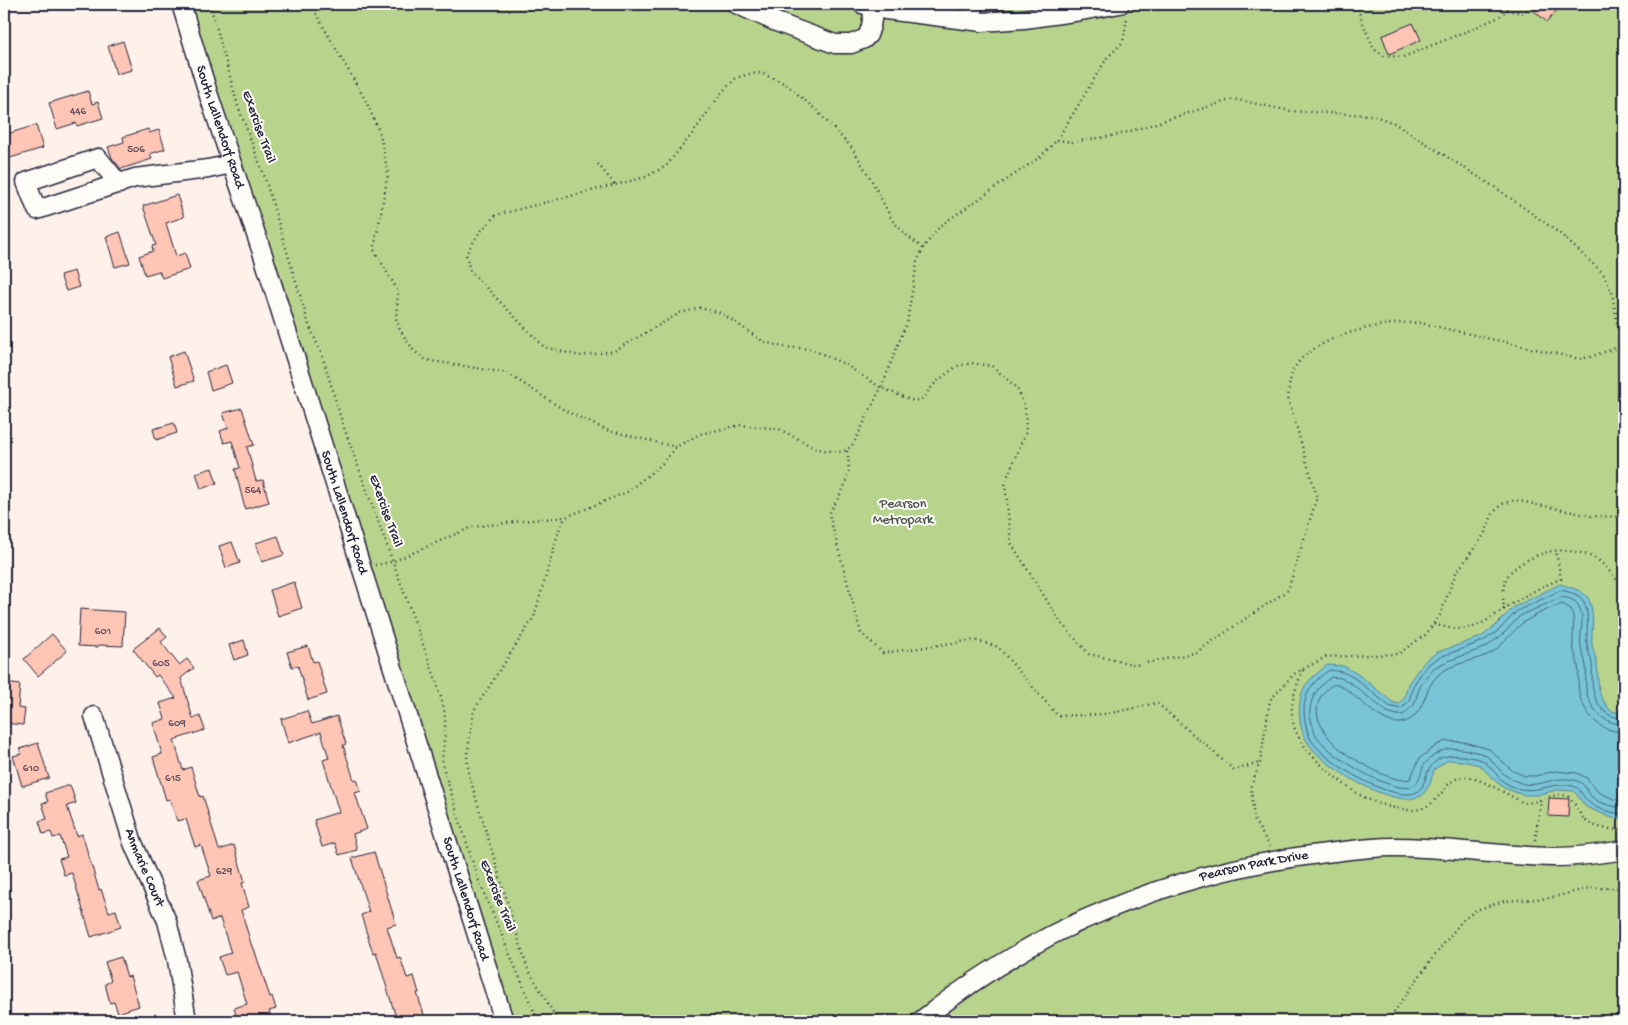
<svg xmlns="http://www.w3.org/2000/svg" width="1628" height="1025" font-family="'Gochi Hand',sans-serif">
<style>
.green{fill:#b8d48c;stroke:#6d7b64}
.water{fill:#79c5d7;stroke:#568499}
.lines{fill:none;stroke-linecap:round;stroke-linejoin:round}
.shore{stroke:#456379;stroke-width:1}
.building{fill:#ffc5b5;stroke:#22223b}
.minor-casing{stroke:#22223b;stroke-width:21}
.path{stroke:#22223b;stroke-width:2.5;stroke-dasharray:1 4;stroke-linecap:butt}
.minor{stroke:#fdfcf7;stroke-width:18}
.labels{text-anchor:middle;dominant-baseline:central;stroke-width:4;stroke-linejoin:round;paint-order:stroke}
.number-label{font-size:11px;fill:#594b5a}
.street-label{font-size:14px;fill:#22223b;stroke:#fdfcf7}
.park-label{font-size:14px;fill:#4f5753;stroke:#fdfcf7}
</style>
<rect width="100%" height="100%" fill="#fdf1ea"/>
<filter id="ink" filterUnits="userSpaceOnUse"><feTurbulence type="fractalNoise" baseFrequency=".02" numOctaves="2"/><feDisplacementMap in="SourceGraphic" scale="10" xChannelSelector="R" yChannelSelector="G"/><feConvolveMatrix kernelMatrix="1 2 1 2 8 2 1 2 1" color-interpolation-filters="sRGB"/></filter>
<g filter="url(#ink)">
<path class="green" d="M181,4H1624V1021H504Z"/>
<path class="water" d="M1560,584C1569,587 1583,590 1588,598C1596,612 1591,630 1592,645C1593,651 1596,657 1597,664C1600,689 1594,690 1611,711L1620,713L1624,712V819L1612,818L1586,807L1574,791L1557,790L1537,795H1523L1504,788L1492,778L1480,765L1462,761L1448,760L1434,770L1430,784L1422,796C1417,797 1412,799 1407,799C1379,799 1317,764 1305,738C1298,725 1297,699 1305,686C1310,678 1320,671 1327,665L1344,666L1359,675L1392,702L1399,704L1404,698L1408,684L1417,671L1427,659L1438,652L1481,637L1494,627L1514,607Z"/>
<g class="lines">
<path class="shore" d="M1624,717C1608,721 1596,705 1593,690C1591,682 1593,672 1592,663C1591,657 1587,651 1587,644C1586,631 1590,615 1584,602C1580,594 1569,592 1561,590L1517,611L1498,631L1483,641L1440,657L1430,663L1421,674L1413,686L1409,701L1401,709L1389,706L1356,679L1343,672L1330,670C1315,678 1304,693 1304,710C1304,718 1306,728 1309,736C1319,759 1382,796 1408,794C1425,794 1423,779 1430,768C1437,756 1451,754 1463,756C1469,757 1477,758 1482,760C1491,765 1497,778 1507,784C1533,798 1548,781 1573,786C1581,788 1583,798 1589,802C1596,810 1614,813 1624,814
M1624,723C1605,727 1588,707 1586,689C1585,681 1587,673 1586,666C1585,659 1582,653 1581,647C1579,634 1586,617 1578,605C1575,599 1567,598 1561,597L1520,616L1502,635L1486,647L1443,663L1434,668L1426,677L1419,689L1414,705L1403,715H1397L1387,712L1352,684L1341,678L1331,677C1318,687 1309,698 1310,715C1311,720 1313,728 1315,733C1324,753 1389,793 1411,787C1420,784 1420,773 1424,765C1426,762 1429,760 1432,757C1444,748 1452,747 1467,750C1473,752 1480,752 1485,755C1491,758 1494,765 1499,769C1505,776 1515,782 1525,784C1541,787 1558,774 1577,781C1585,783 1587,792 1592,797C1600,804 1614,807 1624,808
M1624,731C1601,734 1584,714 1579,693C1577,684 1580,674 1578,665C1577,659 1574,653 1573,647C1572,634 1576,621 1571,609L1562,604C1550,608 1535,615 1524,622C1512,631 1505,644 1491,653C1476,661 1451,663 1438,675C1424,688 1426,708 1411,719C1383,739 1349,679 1333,685C1329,686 1324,692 1322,695C1306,718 1333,746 1351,757C1365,765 1394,784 1410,779L1420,758L1437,745L1446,741L1464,742L1489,749L1513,771L1525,776H1535L1555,771L1577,773L1587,778L1598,792L1616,800H1624"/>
</g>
<path class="building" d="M1526,4H1562L1547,22Z
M1413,23L1421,40L1389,54L1382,36Z
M123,41L132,70L116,74L108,46Z
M88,91L92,104L98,102L103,118L77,126L76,123L57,129L49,103Z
M36,125L43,148L7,159L4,149V135Z
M148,129L149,133L159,130L165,149L150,154L152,159L121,169L112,158L108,147L124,142L123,137Z
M177,195L184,217L166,223L176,256L185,253L190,269L162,278L159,271L145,275L139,256L153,251L152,246L156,245L143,206Z
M120,232L130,263L115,267L106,237Z
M74,271L79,287L66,291L60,275Z
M184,351L194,381L177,386L168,357Z
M226,365L232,383L211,390L206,372Z
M242,408L254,445L247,447L256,481L263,480L269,502L245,509L235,469L240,468L232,441L224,443L220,431L228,428L223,413Z
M174,423L177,433L156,440L153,429Z
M212,468L217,483L201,489L196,473Z
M278,536L284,555L262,562L256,543Z
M232,542L240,563L226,568L219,546Z
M294,582L302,608L278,616L270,590Z
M80,609L125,612L123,646L98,645V647L78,646Z
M160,628L167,637L161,642L179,665L187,659L194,668L181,678L193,719L200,716L205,730L174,740L183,770L191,767L200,797L203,796L219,850L234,845L245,882L242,883L249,907L241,910L252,947L253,946L270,997L272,996L276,1009L269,1011L273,1021H238L234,1008L247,1004L237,972L225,975L219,957L231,953L220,918L211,921L198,880L211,876L201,845L195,847L186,819L177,821L170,799L166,800L153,757L162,754L153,723L165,719L160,703L176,698L158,675L155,677L133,649Z
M52,634L67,651L38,676L24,659Z
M244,640L248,655L234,660L229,645Z
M308,646L313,662L317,661L327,694L308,700L298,666L292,667L287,652Z
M4,683L20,685L18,708L25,709L23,725L4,723Z
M307,711L312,724L337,716L346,744L343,745L354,780L357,779L361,791L355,793L367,829L353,834L357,850L339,855L335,843L322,847L314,820L339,812L323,760L329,758L321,732L288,743L281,719Z
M38,743L49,778L22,786L13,756L22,754L20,749Z
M70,785L76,803L67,806L77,836L82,834L99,890L101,889L109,912L116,910L121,927L91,937L72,873L64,875L59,859L67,857L60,836L53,838L51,832L43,834L39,821L47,819L42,803L48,802L45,793Z
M1549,798L1569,799L1568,817L1548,816Z
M374,852L396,924L387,927L397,958L400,957L407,978L414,976L419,993H417L426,1021H397L376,952L373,953L361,915L369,912L352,858Z
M121,957L127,977L130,976L139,1006L118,1013L114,1002L110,1003L105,984L111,981L105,962Z"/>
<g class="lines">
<g class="minor-casing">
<g id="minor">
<path id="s1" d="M181,4L209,96L263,255L504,1021"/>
<path d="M736,4L776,22L835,44H851L864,39L868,35L871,26L874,7"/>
<path d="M862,4L886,10L982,22L1024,19L1081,11L1120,4"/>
<path d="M972,4L973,20"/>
<path d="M119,184L98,158L26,182L37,210L135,178L208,169L232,164"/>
<path id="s2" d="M94,716L133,843L167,921L177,960L187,1021"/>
<path id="s3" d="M920,1021C960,990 1001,962 1046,938C1058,931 1071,926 1083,920C1158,886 1237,864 1319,854C1344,851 1369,847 1394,847C1447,847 1500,856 1553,857C1577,857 1600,854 1624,850"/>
</g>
</g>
<path class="path" d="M210,4L238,106L264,175L309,325L322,355L343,425L437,683C441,698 446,712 445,727C445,741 441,754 443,767L478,879L538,1021
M313,4L315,12L367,103L380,134L388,174L374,250L398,291L396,318L400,330L414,351L426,360L507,373L564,410L606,430L676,447
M1356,4L1366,31L1374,49L1384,56L1403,57L1470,30L1499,17L1513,4
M1507,10L1521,13L1527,10L1533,4
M1057,140L1072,142L1118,135L1233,99L1291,111L1372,115L1394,123L1496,188L1558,232L1603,273L1612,292L1617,322L1624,344
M598,164L615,185
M923,248L906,235L892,220L871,179L852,148L815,109L786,84L761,73L750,74L736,78L722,92L693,133L666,166L646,177L496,215L479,233L466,254L470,271L544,347L580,356L614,351L680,313L700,308L721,313L764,342L784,347L811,349L846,365L881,388L914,401L922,399L936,382L957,366L972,363L992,366L1017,388L1025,407L1026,432L1005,482L1011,543L1061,623L1089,654L1136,665L1195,653L1288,590L1317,497L1288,398C1289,389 1289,380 1293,371C1309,336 1386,320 1421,323L1579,359L1590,357L1624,345
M847,451C853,480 842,490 829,514L861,633L883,653L974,640L998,647L1058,716L1107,714L1157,703L1234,770L1260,763
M375,565L392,562L472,527L531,520L566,517L627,492L662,464L676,447L700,434L741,425L779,429L817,449L839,452L847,450L854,443L881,388L907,322L917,262L923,248L941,225L1040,157L1057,140L1107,58L1123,42L1127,18
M1504,610C1503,599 1502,589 1506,579C1512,566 1534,555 1548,552C1560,549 1578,551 1590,556C1606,562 1611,577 1624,586
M1434,624C1471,636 1479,625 1509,606C1525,595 1542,586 1561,579L1556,552
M1303,670C1296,687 1289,704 1293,722C1298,749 1334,777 1355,792C1368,801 1397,811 1413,810C1443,808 1442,777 1465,777C1479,777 1510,796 1524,803C1538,804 1553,791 1567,796C1574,799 1578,812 1583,818C1592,829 1611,829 1624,830
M1535,840L1541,800
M1270,847L1254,820L1251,786L1260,763L1270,700L1294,674L1326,657L1398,654L1425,635L1440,615L1456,573L1484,535L1493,513L1502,504L1515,500L1591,516L1624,517
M558,1021L527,967L469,775L467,756L474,710L534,617L560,527L566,517
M1389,1021L1392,1015L1431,960L1462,921L1476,910L1504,901L1550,898L1589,888H1618L1624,890"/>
<use href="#minor" class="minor"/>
</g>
</g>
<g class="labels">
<g class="number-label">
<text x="78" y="112">446</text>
<text x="136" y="150">506</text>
<text x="253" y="491">564</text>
<text x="103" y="632">601</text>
<text x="161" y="664">605</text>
<text x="177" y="724">609</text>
<text x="31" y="769">610</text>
<text x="173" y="779">615</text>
<text x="224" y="872">629</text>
</g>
<g class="street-label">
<text stroke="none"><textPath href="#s1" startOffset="129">South Lallendorf Road</textPath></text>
<text transform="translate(258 127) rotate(70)">Exercise Trail</text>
<text transform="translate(385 511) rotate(70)">Exercise Trail</text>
<text stroke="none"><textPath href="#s1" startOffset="534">South Lallendorf Road</textPath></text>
<text stroke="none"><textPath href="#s3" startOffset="372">Pearson Park Drive</textPath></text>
<text stroke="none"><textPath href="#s2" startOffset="160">Anmarie Court</textPath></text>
<text transform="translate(497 896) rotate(68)">Exercise Trail</text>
<text stroke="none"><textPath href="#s1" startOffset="939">South Lallendorf Road</textPath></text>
</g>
<g class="park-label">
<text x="903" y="504">Pearson<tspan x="903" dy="16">Metropark</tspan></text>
</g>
</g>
<rect width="1628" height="1025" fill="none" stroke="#fdfcf7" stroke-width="20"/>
<rect x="10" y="10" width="1608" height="1005" fill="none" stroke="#22223b" stroke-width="2" filter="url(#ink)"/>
</svg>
